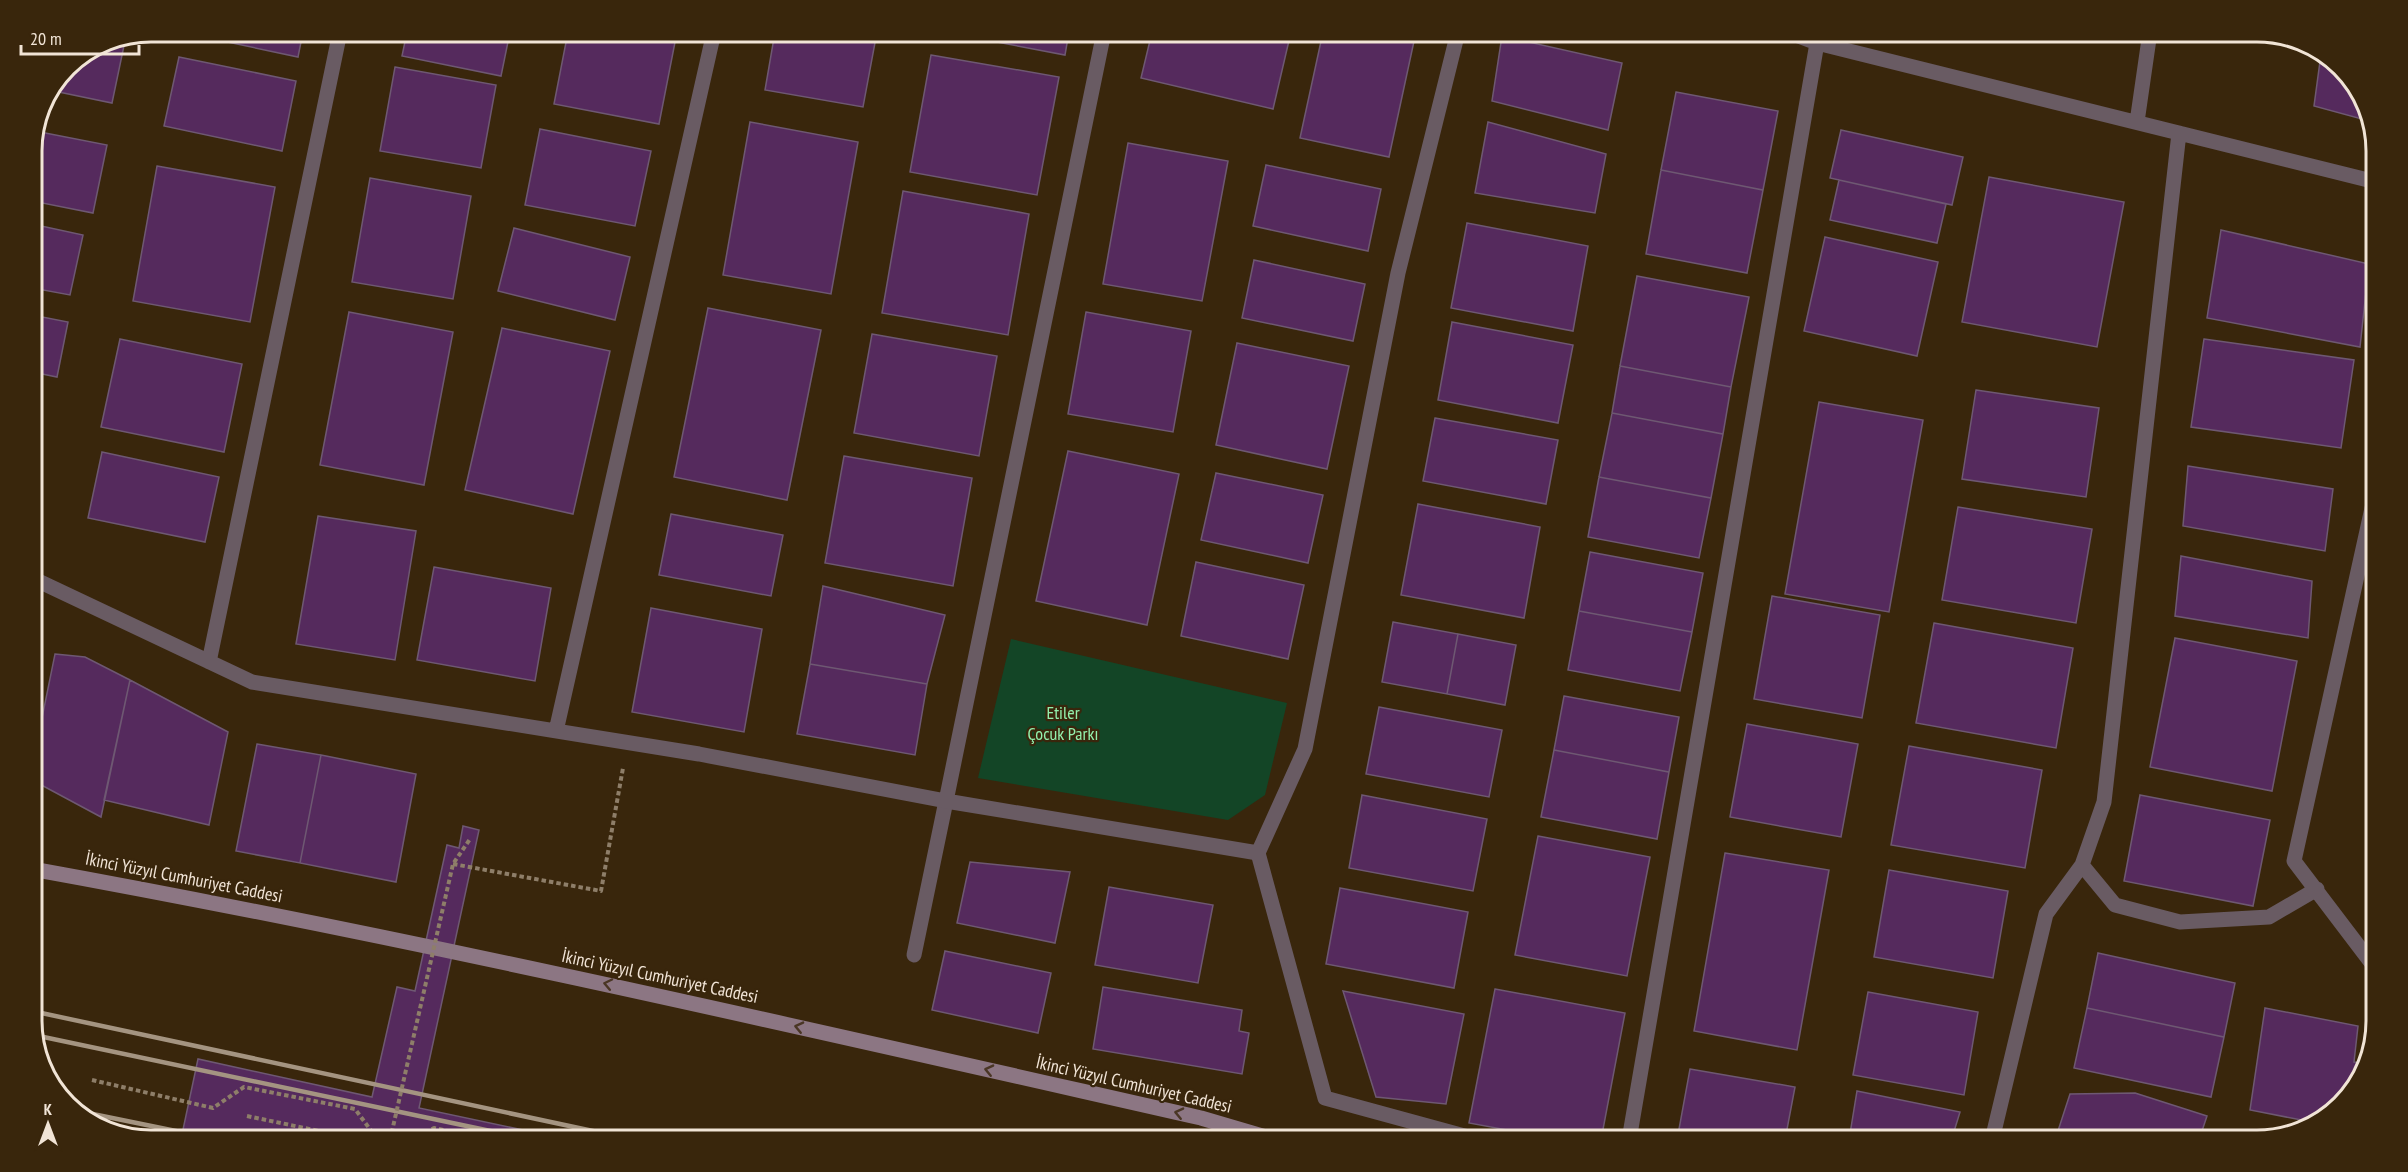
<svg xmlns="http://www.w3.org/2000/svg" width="2408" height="1172" font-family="'PT Sans Narrow',sans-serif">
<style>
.green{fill:#134526}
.building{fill:#552a5d;stroke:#6e5872;stroke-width:1.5}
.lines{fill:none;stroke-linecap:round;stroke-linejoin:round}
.path{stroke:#8e7e69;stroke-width:4;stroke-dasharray:4.5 3;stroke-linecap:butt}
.lane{stroke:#695b63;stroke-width:15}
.street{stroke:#695b63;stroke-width:15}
.secondary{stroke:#8c7683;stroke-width:15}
.rail{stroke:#a49481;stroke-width:4.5}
.path-bridge{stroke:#8e7e69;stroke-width:4;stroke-dasharray:4.5 3;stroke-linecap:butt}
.oneway{stroke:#4a3624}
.labels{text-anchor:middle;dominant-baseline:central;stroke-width:4.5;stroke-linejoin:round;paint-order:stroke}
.park-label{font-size:18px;fill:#93f0ad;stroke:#39260c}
.street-label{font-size:18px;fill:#f1e4d6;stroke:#39260c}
.rim{fill:none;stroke:#f1e4d6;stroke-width:3}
</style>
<rect width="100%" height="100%" fill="#39260c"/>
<path class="green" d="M1011,639L1287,703L1265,795L1228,820L978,778Z"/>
<path class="building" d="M180,32H303L298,57Z
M407,32H510L501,76L402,56Z
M568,32H677L659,124L554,104Z
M775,32H877L863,107L765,90Z
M944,32H1069L1065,55Z
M1152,32H1291L1273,109L1141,78Z
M1323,32H1416L1389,157L1300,138Z
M126,36L112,103L49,90L67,66L105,40Z
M1502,36L1622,63L1608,130L1492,101Z
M2321,54L2356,84L2369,121L2314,106Z
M931,55L1059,77L1037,195L910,172Z
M179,57L296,81L282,151L164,126Z
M395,67L496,85L481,168L380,151Z
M1676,92L1778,111L1763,190L1661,170Z
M750,122L858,142L831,294L723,275Z
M1488,122L1606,154L1595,213L1475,193Z
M540,129L651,151L635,226L525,205Z
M1841,130L1963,157L1952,205L1830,178Z
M35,131L107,145L93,213L32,201V143Z
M1128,143L1228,161L1202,301L1103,284Z
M1266,165L1381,189L1368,251L1253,226Z
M157,166L275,187L250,322L133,301Z
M1661,170L1763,190L1747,273L1646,254Z
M1989,177L2124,202L2097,347L1962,322Z
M370,178L471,196L453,299L352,282Z
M1839,180L1946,204L1937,243L1830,220Z
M903,191L1029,214L1008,335L882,313Z
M1467,223L1588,246L1573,331L1451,308Z
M32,224L83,235L70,295L32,288Z
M514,228L630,257L615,320L498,291Z
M2221,230L2369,264L2360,347L2207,318Z
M1825,237L1938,262L1917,356L1804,331Z
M1254,260L1365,284L1353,341L1242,318Z
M1637,276L1749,297L1731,387L1620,366Z
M708,308L821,330L787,500L674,477Z
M349,312L453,332L424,485L320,465Z
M1086,312L1191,331L1173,432L1068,414Z
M32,315L68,322L57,377L32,372Z
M1452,322L1573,345L1558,423L1438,400Z
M502,328L610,351L573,514L465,490Z
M872,334L997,356L979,456L854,433Z
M120,339L242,364L224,452L101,427Z
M2204,339L2354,360L2341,448L2191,427Z
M1237,343L1349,366L1327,469L1216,445Z
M1620,366L1731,387L1723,434L1612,413Z
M1976,390L2099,408L2086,497L1962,479Z
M1819,402L1923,420L1889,612L1785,594Z
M1612,413L1723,434L1711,498L1599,477Z
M1435,418L1558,440L1546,504L1423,481Z
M1068,451L1179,474L1147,625L1036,601Z
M102,452L219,477L205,542L88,518Z
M844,456L972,478L953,586L825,563Z
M2188,466L2333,489L2325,551L2183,526Z
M1216,473L1323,495L1308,563L1201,540Z
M1599,477L1711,498L1699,558L1588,537Z
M1418,504L1540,527L1524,618L1401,595Z
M1958,507L2092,529L2076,623L1942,600Z
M671,514L783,535L771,596L659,575Z
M318,516L416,531L395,660L296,644Z
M1590,552L1703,573L1692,632L1579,611Z
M2181,556L2312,581L2308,638L2175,616Z
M1196,562L1304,585L1288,659L1181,636Z
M434,567L551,588L535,681L417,660Z
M823,586L945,615L927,684L810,664Z
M1772,596L1880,615L1862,718L1754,699Z
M651,608L762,629L744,732L632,712Z
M1579,611L1692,632L1680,691L1568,670Z
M1393,622L1458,634L1447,694L1382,682Z
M1934,623L2073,648L2056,748L1916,723Z
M1458,634L1516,645L1505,705L1447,694Z
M2175,638L2297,661L2272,791L2150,767Z
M55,654L85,657L130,680L101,817L32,780V767Z
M810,664L927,684L915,755L797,734Z
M130,680L228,732L209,825L104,800Z
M1564,696L1679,717L1669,772L1554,750Z
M1379,707L1502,730L1489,797L1366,774Z
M1747,724L1858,744L1841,837L1730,817Z
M257,744L321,755L300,863L236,851Z
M1909,746L2042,770L2025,868L1891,845Z
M1554,750L1669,772L1657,839L1541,817Z
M321,755L416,774L396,882L300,863Z
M1362,795L1487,819L1473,891L1349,868Z
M2140,795L2270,820L2253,906L2124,881Z
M463,826L479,830L419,1108L570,1140L181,1139L198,1059L372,1097L397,987L415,991L447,845L459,848Z
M1538,836L1650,857L1627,976L1515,955Z
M1725,853L1829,870L1797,1050L1694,1031Z
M970,862L1070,872L1055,943L957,923Z
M1889,870L2008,891L1993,978L1874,957Z
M1109,887L1213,905L1198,983L1095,965Z
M1340,888L1468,912L1454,988L1326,964Z
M945,951L1051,973L1038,1033L932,1010Z
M2098,953L2235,983L2224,1037L2087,1008Z
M1103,987L1242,1010L1239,1031L1249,1033L1242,1074L1093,1049Z
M1495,989L1625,1013L1601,1140H1561L1469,1123Z
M1343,991L1464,1014L1446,1104L1376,1097Z
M1868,992L1978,1012L1964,1095L1853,1075Z
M2087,1008L2224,1037L2211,1097L2074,1068Z
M2265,1008L2358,1026L2354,1062L2363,1063L2361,1078L2323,1121L2317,1123L2250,1110Z
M1690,1069L1795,1087L1785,1140H1677Z
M1857,1091L1960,1112L1952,1138L1949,1140H1849Z
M2135,1093L2207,1116L2199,1140H2055L2070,1094Z
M2250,1131L2277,1135L2258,1140H2249Z"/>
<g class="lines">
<path class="path" d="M453,864L601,891L623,768
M92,1080L213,1108L244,1087L355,1109L378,1140
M247,1116L362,1140
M412,1140L434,1128L489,1140"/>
<path class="lane" d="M914,955L946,801"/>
<path class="street" d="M1788,32L1817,43L2376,182
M2137,122L2150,32
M2376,490L2294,861L2376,969
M32,578L252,682L699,754L946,801L1258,853L1325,1098L1479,1140
M209,662L340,32
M556,731L714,32
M946,801L1104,32
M1258,853L1305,749L1398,273L1458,32
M2082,865L2115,905L2180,922L2269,917L2317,889
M1629,1140L1817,43
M1992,1140L2046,914L2082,865L2104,802L2179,133"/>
<path class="secondary" d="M32,869C424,940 812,1030 1201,1118L1276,1140"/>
<path class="rail" d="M32,1011L635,1140
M34,1035L533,1140
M78,1111L220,1140"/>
<path class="path-bridge" d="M390,1140L453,864L470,839"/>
</g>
<defs><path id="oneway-chevron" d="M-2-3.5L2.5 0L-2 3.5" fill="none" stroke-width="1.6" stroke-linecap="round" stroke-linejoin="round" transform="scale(1.5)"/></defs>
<g class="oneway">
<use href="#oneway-chevron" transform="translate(608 984) rotate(-168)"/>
<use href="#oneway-chevron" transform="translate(799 1027) rotate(-167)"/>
<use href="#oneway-chevron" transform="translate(989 1070) rotate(-167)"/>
<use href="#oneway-chevron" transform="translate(1179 1113) rotate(-167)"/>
</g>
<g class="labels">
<g class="park-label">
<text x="1063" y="712">Etiler<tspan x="1063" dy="21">Çocuk Parkı</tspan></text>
</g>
<g class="street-label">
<text transform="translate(184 877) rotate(11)">İkinci Yüzyıl Cumhuriyet Caddesi</text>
<text transform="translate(660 976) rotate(12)">İkinci Yüzyıl Cumhuriyet Caddesi</text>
<text transform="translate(1134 1084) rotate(13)">İkinci Yüzyıl Cumhuriyet Caddesi</text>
</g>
</g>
<path d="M0 0H2408V1172H0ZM151 42H2257A109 109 0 0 1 2366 151V1021A109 109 0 0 1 2257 1130H151A109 109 0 0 1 42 1021V151A109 109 0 0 1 151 42Z" fill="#39260c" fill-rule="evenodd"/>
<path class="rim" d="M151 42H2257A109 109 0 0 1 2366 151V1021A109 109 0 0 1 2257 1130H151A109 109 0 0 1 42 1021V151A109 109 0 0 1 151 42Z"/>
<g transform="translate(48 1124)" stroke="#39260c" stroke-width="4.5" paint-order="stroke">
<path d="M0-4.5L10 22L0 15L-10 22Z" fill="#f1e4d6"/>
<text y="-9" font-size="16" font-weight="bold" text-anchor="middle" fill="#f1e4d6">K</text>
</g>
<path d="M21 45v9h118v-9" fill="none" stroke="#f1e4d6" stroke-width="3"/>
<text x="30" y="45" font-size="18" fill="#f1e4d6" stroke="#39260c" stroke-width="4.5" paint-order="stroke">20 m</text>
</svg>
